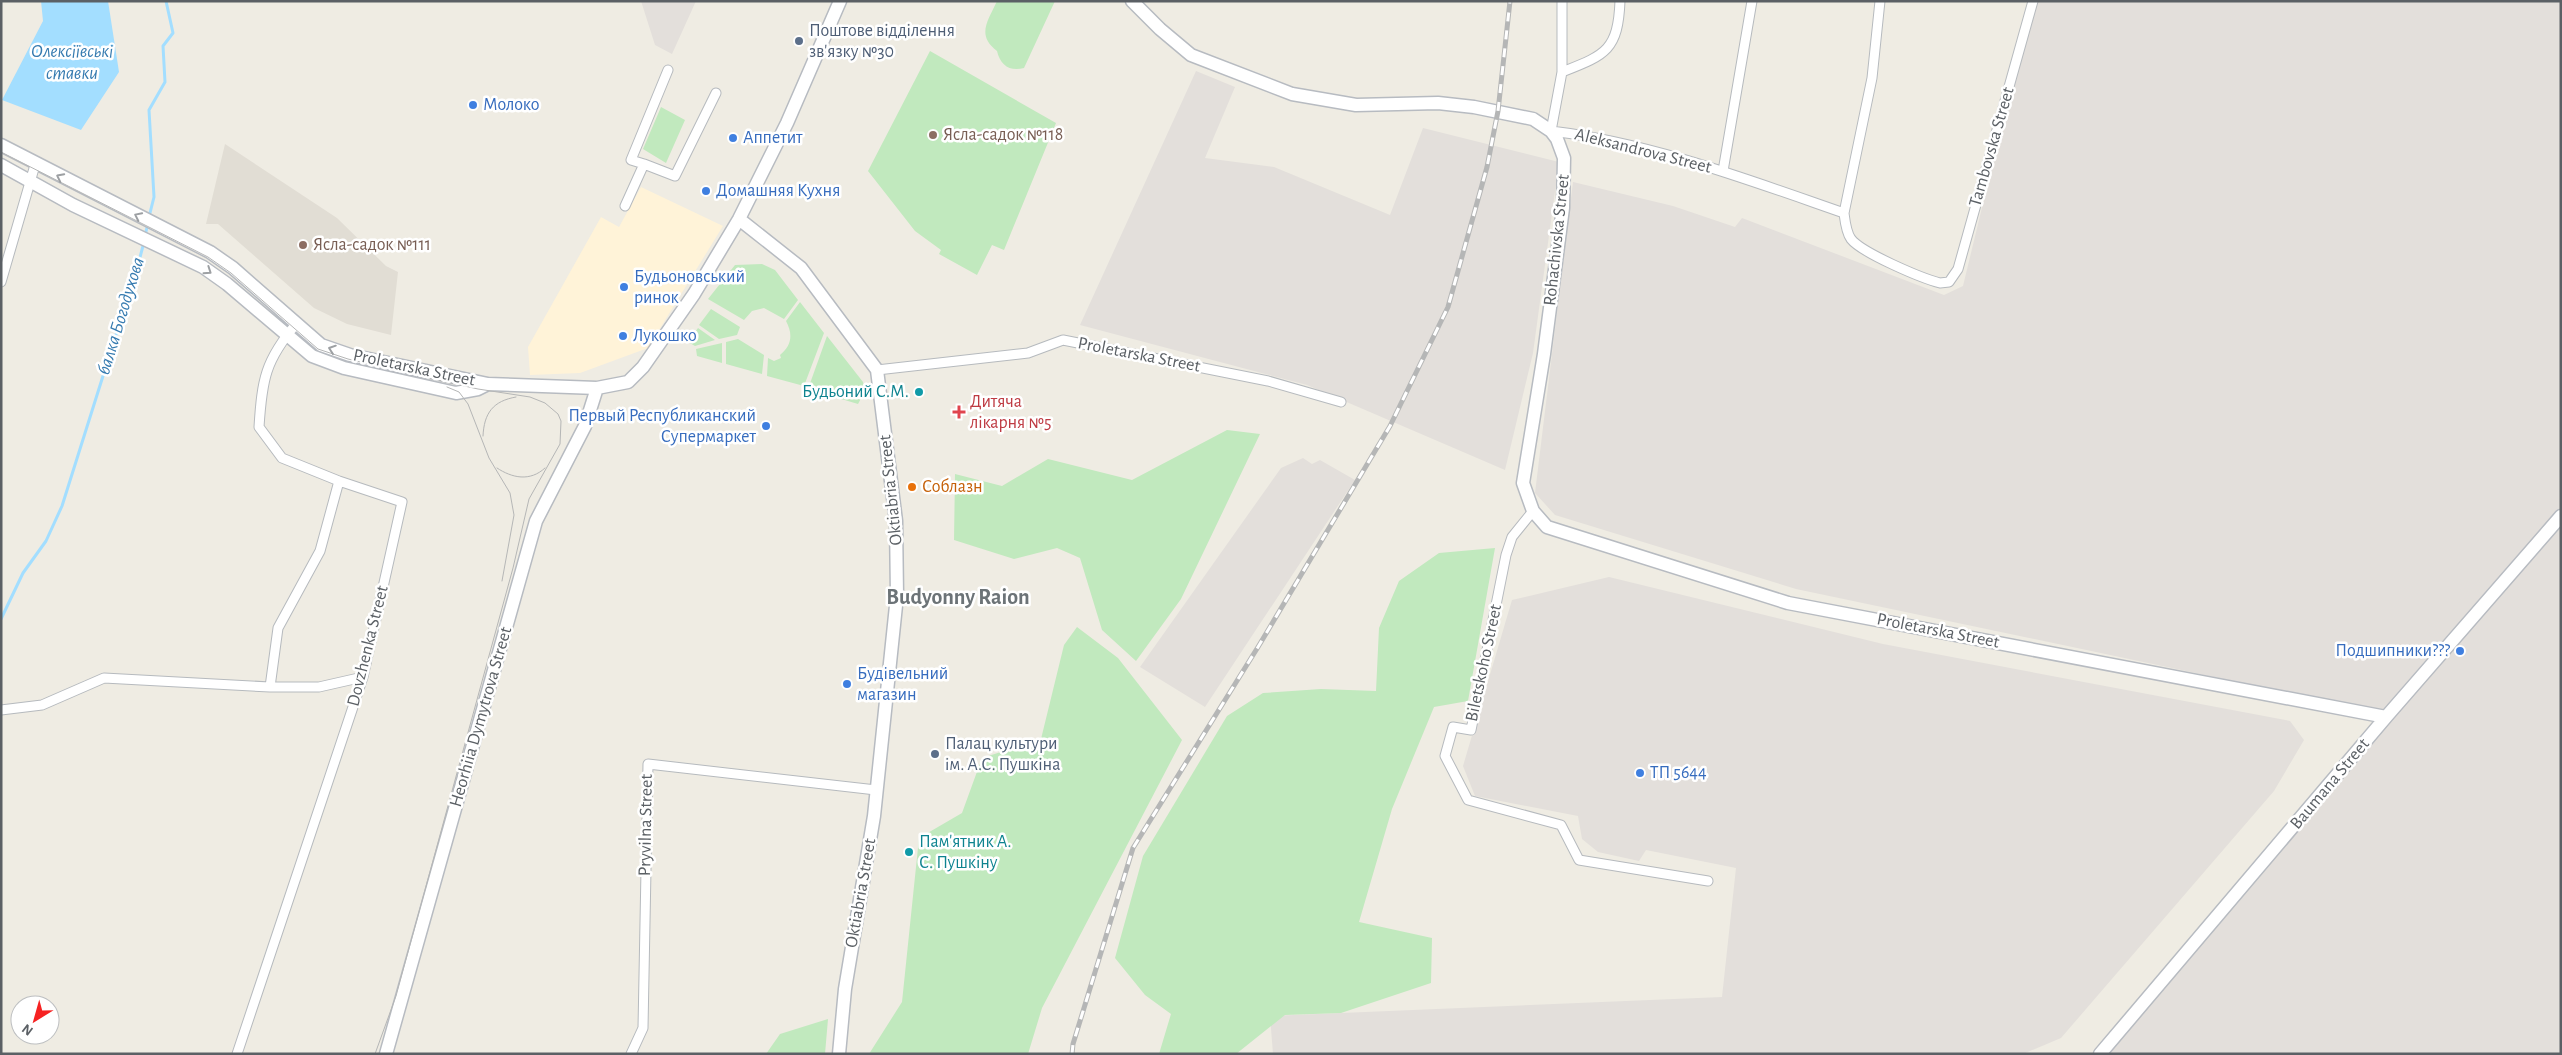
<svg xmlns="http://www.w3.org/2000/svg" width="2562" height="1055" font-family="'Alegreya Sans',sans-serif">
<style>
.commercial{fill:#fff3d8}
.industrial{fill:#e3dfdb}
.education{fill:#e1ddd4}
.green{fill:#c1e9be}
.water{fill:#a3deff}
.lines{fill:none;stroke-linecap:round;stroke-linejoin:round}
.stream{stroke:#a3deff;stroke-width:3}
.street-casing{stroke:#b6babe;stroke-width:11}
.secondary-casing{stroke:#b7bbc1;stroke-width:15}
.street{stroke:#fff;stroke-width:9}
.secondary{stroke:#fff;stroke-width:12}
.tram{stroke:#b5b6b6;stroke-width:1}
.rail-casing{stroke:#b5b6b6;stroke-width:5}
.rail{stroke:#fff;stroke-width:3;stroke-dasharray:9;stroke-linecap:butt}
.oneway{stroke:#9da0a3}
.service-dot{fill:#5c6f8a;stroke:#fff;stroke-width:2}
.shop-dot{fill:#3f7fe0;stroke:#fff;stroke-width:2}
.education-dot{fill:#8d6e63;stroke:#fff;stroke-width:2}
.culture-dot{fill:#0f9aa8;stroke:#fff;stroke-width:2}
.health-dot{fill:#e0444e;stroke:#fff;stroke-width:2}
.food-dot{fill:#e8710a;stroke:#fff;stroke-width:2}
.labels{text-anchor:middle;dominant-baseline:central;stroke-width:5;stroke-linejoin:round;paint-order:stroke}
.service-label{font-size:18px;fill:#4e5e75;stroke:#fff;text-anchor:start}
.shop-label{font-size:18px;fill:#366cbe;stroke:#fff;text-anchor:start}
.education-label{font-size:18px;fill:#785e54;stroke:#fff;text-anchor:start}
.street-label{font-size:18px;fill:#5b6065;stroke:#fff}
.culture-label{font-size:18px;fill:#0d838f;stroke:#fff;text-anchor:end}
.health-label{font-size:18px;fill:#be3a42;stroke:#fff;text-anchor:start}
.food-label{font-size:18px;fill:#c56008;stroke:#fff;text-anchor:start}
.water-label{font-size:19px;font-style:italic;fill:#367bb0;stroke:#fff}
.district-label{font-size:22px;font-weight:bold;fill:#6c7377;stroke:#fff}
</style>
<rect width="100%" height="100%" fill="#efece3"/>
<path class="commercial" d="M641,187L723,226L648,348L580,373L530,375L528,347L601,217L619,227Z"/>
<path class="industrial" d="M641,1H696L672,54L655,45Z
M2032,1H2561V507L2381,712L1796,589L1555,515L1535,493L1573,182L1673,206L1735,227L1742,218L1944,295L1963,286Z
M1196,71L1235,87L1205,158L1274,167L1390,215L1423,128L1559,162L1533,353L1505,470L1307,385L1080,325Z
M1303,458L1312,464L1320,460L1355,480L1205,707L1140,667L1281,468Z
M2561,526V1054H2109L2391,721Z
M1609,577L1883,644L2290,721L2304,740L2274,791L2061,1038L2023,1054H1273L1270,1016L1722,997L1736,868L1646,850L1639,861L1598,852L1582,839L1578,816L1475,796L1463,766L1512,600Z"/>
<path class="education" d="M225,144L337,218L386,266L398,272L391,335L347,324L314,308L218,224H206Z"/>
<path class="green" d="M997,1H1055L1024,68C1010,72 1000,65 997,51C976,35 988,21 997,1Z
M930,51L1056,123L1004,250L992,245L977,275L939,254L941,250L915,231L868,171Z
M661,107L685,120L666,163L643,149Z
M762,264L775,270L798,300L784,319L764,308L752,311L744,320L708,299L735,265Z
M800,302L824,333L804,386L767,376L768,358L774,361L781,358L780,355C792,345 793,334 786,321Z
M711,309L740,327L737,335L719,339L699,325Z
M698,328L715,340L695,346L688,342Z
M827,336L863,382L865,391L858,404L808,389Z
M738,339L764,355L762,374L726,364V342Z
M722,343V363L697,356L696,349Z
M1227,430L1260,434L1181,599L1136,661L1102,630L1080,558L1057,548L1014,559L954,540L955,474L1002,486L1048,459L1132,480Z
M1495,548L1468,701L1434,707L1392,809L1359,922L1432,938L1431,983L1341,1013L1285,1015L1236,1054H1159L1171,1014L1145,995L1115,958L1143,856L1227,716L1263,693L1321,689L1376,691L1379,628L1399,581L1439,553Z
M1077,627L1118,658L1182,740L1042,1008L1028,1054H869L902,1002L919,838L962,813L982,758L1041,739L1064,645Z
M828,1019L825,1054H766L780,1034Z"/>
<path class="water" d="M41,1H108L119,72L81,130L2,100L43,21Z"/>
<g class="lines">
<path class="stream" d="M149,217L154,197L149,110L165,82L163,46L173,33L166,1
M145,236L148,223
M1,619L23,573L46,541L62,506L138,265L144,242"/>
<g class="street-casing">
<path id="street" d="M1562,1V72
M1620,1C1618,51 1605,55 1562,72L1551,131C1651,143 1749,180 1844,213C1845,221 1846,232 1851,239C1862,253 1921,278 1940,283L1949,282L1958,269L2033,1
M644,164L631,160L668,70
M1723,171L1752,1
M625,206L644,164L675,176L716,93
M1844,213L1872,78L1880,1
M1,282L35,165
M877,370L1028,353L1063,340L1268,381L1341,402
M1533,511L1512,537L1506,555L1471,730L1453,727L1445,756L1468,800L1561,825L1579,860L1708,881
M270,687L278,628L320,551L339,481
M1,710L42,705L104,678L270,687H319L363,677
M237,1054L363,677L402,502L339,481L282,458L259,427C262,380 265,360 297,323
M631,1054L643,1028L648,764L876,790"/>
</g>
<g class="secondary-casing">
<path id="secondary" d="M1132,1L1160,29L1191,55L1292,94L1356,105L1438,103L1474,107L1533,119L1551,131L1557,139L1564,158L1563,208L1544,354L1523,483L1533,511L1547,527L1788,603L2386,717
M1,145L210,252L233,268L321,345L350,355L488,384L597,388L628,382L643,367L694,294L739,219L787,123L840,1
M1,165L73,205L203,267L227,284L312,356L344,368L456,393L478,389L488,384
M739,219L801,268L877,370L896,521L897,596L874,816L845,989L839,1054
M386,1054L536,521L585,426L597,388
M2100,1054L2386,717L2561,516"/>
</g>
<use href="#street" class="street"/>
<use href="#secondary" class="secondary"/>
<path class="tram" d="M1,152L208,257L231,273L318,349L348,359L393,370L478,389L530,397L545,403L558,414L561,421L560,444L529,499L513,568L396,996L375,1054
M447,387L459,392L468,404L489,458L510,493L514,515L502,581
M483,436C484,413 493,401 516,397
M497,468C512,478 530,482 545,468"/>
<g class="rail-casing">
<path id="rail" d="M1072,1054L1073,1044L1133,848L1258,647L1390,426L1448,307L1487,167L1498,111L1510,1"/>
</g>
<use href="#rail" class="rail"/>
</g>
<defs><path id="oneway-chevron" d="M-2-3.5L2.5 0L-2 3.5" fill="none" stroke-width="1.6" stroke-linecap="round" stroke-linejoin="round" transform="scale(1.25)"/></defs>
<g class="oneway">
<use href="#oneway-chevron" transform="translate(60 177) rotate(-153)"/>
<use href="#oneway-chevron" transform="translate(138 216) rotate(-154)"/>
<use href="#oneway-chevron" transform="translate(208 271) rotate(34)"/>
<use href="#oneway-chevron" transform="translate(332 349) rotate(-161)"/>
</g>
<g class="service-dot">
<circle cx="799" cy="41" r="5"/>
<circle cx="935" cy="754" r="5"/>
</g>
<g class="shop-dot">
<circle cx="473" cy="105" r="5"/>
<circle cx="733" cy="138" r="5"/>
<circle cx="706" cy="191" r="5"/>
<circle cx="624" cy="287" r="5"/>
<circle cx="623" cy="336" r="5"/>
<circle cx="766" cy="426" r="5"/>
<circle cx="2460" cy="651" r="5"/>
<circle cx="847" cy="684" r="5"/>
<circle cx="1640" cy="773" r="5"/>
</g>
<g class="education-dot">
<circle cx="933" cy="135" r="5"/>
<circle cx="303" cy="245" r="5"/>
</g>
<g class="culture-dot">
<circle cx="919" cy="392" r="5"/>
<circle cx="909" cy="852" r="5"/>
</g>
<path class="health-dot" d="M956.5 404.5h5v5h5v5h-5v5h-5v-5h-5v-5h5z"/>
<circle class="food-dot" cx="912" cy="487" r="5"/>
<g class="labels">
<g class="service-label">
<text x="809" y="31">Поштове відділення<tspan x="809" dy="21">зв'язку №30</tspan></text>
<text x="945" y="744">Палац культури<tspan x="945" dy="21">ім. А.С. Пушкіна</tspan></text>
</g>
<g class="shop-label">
<text x="483" y="105">Молоко</text>
<text x="743" y="138">Аппетит</text>
<text x="716" y="191">Домашняя Кухня</text>
<text x="634" y="277">Будьоновський<tspan x="634" dy="21">ринок</tspan></text>
<text x="633" y="336">Лукошко</text>
<text x="756" y="416" text-anchor="end">Первый Республиканский<tspan x="756" dy="21">Супермаркет</tspan></text>
<text x="2450" y="651" text-anchor="end">Подшипники???</text>
<text x="857" y="674">Будівельний<tspan x="857" dy="21">магазин</tspan></text>
<text x="1650" y="773">ТП 5644</text>
</g>
<g class="education-label">
<text x="943" y="135">Ясла-садок №118</text>
<text x="313" y="245">Ясла-садок №111</text>
</g>
<g class="street-label">
<text transform="translate(1992 147) rotate(-74)">Tambovska Street</text>
<text transform="translate(1643 151) rotate(14)">Aleksandrova Street</text>
<text transform="translate(1557 240) rotate(-84)">Rohachivska Street</text>
<text transform="translate(1139 355) rotate(11)">Proletarska Street</text>
<text transform="translate(414 368) rotate(12)">Proletarska Street</text>
<text transform="translate(891 490) rotate(-96)">Oktiabria Street</text>
<text transform="translate(1938 631) rotate(11)">Proletarska Street</text>
<text transform="translate(368 646) rotate(-76)">Dovzhenka Street</text>
<text transform="translate(1484 663) rotate(-78)">Biletskoho Street</text>
<text transform="translate(481 717) rotate(-74)">Heorhiia Dymytrova Street</text>
<text transform="translate(2330 784) rotate(-50)">Baumana Street</text>
<text transform="translate(646 825) rotate(-89)">Pryvilna Street</text>
<text transform="translate(861 893) rotate(-80)">Oktiabria Street</text>
</g>
<g class="culture-label">
<text x="909" y="392">Будьоний С.М.</text>
<text x="919" y="842" text-anchor="start">Пам'ятник А.<tspan x="919" dy="21">С. Пушкіну</tspan></text>
</g>
<g class="health-label">
<text x="970" y="402">Дитяча<tspan x="970" dy="21">лікарня №5</tspan></text>
</g>
<g class="food-label">
<text x="922" y="487">Соблазн</text>
</g>
<g class="water-label">
<text x="72" y="51">Олексіївські<tspan x="72" dy="22">ставки</tspan></text>
<text transform="translate(121 316) rotate(-73)">балка Богодухова</text>
</g>
<g class="district-label">
<text x="958" y="597">Budyonny Raion</text>
</g>
</g>
<rect width="2562" height="1055" fill="none" stroke="#5b6065" stroke-width="5"/>
<g transform="translate(35 1020) rotate(217)"><circle r="24" fill="#ffffff" stroke="#bdbfc1"/>
<path d="M0-4L9 19L0 12L-9 19Z" fill="#f62222"/>
<text y="-8" font-size="14" font-weight="bold" text-anchor="middle" fill="#5b6065">N</text>
</g>
</svg>
